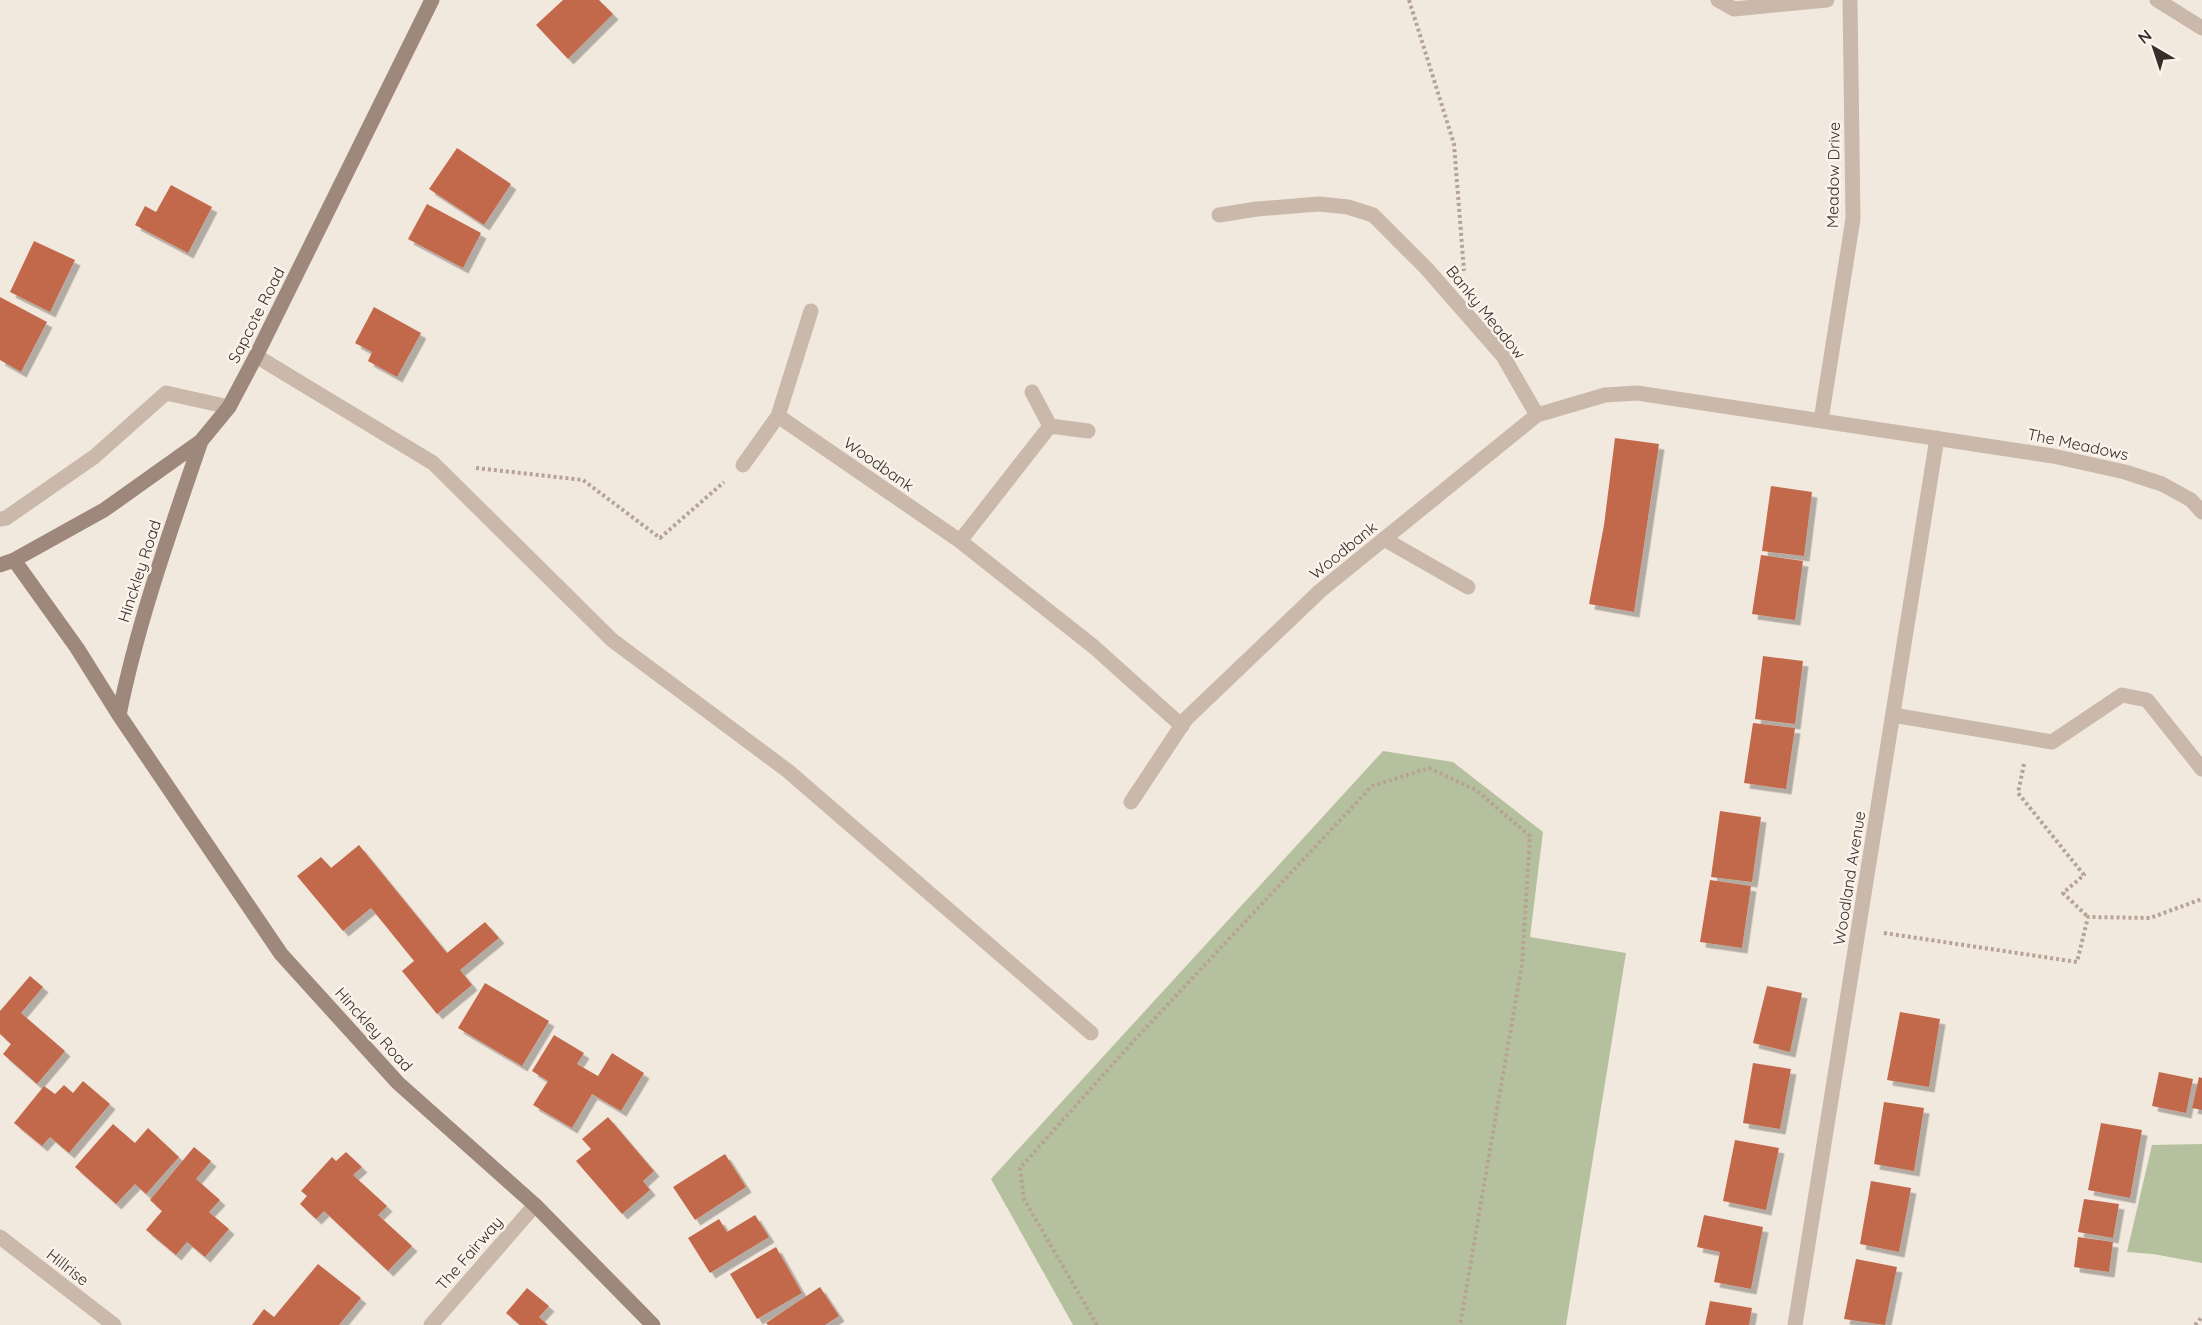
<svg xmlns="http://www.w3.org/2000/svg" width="2202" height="1325" font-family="Quicksand,sans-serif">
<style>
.green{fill:#b5c19e}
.building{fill:#c3694c;filter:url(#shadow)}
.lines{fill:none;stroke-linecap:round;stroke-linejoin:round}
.path{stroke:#b6a395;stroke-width:4;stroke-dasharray:3 3;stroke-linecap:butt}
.lane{stroke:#cab9aa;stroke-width:15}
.street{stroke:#cab9aa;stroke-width:15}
.secondary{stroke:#9e887c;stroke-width:15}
.labels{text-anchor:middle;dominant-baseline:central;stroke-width:5;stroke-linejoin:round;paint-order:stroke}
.street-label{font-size:16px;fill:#382e2a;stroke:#faf3eb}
</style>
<defs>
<filter id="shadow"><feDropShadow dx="5.5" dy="5.5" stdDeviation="0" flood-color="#0004"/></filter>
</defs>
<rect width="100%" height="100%" fill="#f2e9de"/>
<path class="green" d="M1383,751L1453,762L1543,832L1530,937L1626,953L1566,1325H1073L991,1179Z
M2202,1144V1263L2153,1254L2127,1252L2152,1145Z"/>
<path class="building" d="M563,0H599L613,14L568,59L536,25Z
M457,148L511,184L484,225L429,189Z
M171,185L212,207L188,253L135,225L145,206L156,212Z
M427,204L481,233L463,268L408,239Z
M34,241L75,260L50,312L10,292Z
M0,297L47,322L21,372L0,360Z
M374,307L421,333L397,377L368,361L372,352L355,343Z
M1615,438L1659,444L1634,612L1589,604L1604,525Z
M1771,486L1812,492L1804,556L1762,551Z
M1761,555L1803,561L1795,620L1752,614Z
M1763,656L1803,661L1795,724L1755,719Z
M1753,723L1795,728L1786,789L1744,783Z
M1720,811L1761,817L1752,882L1711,877Z
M359,845L447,953L485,922L499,938L460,970L472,985L437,1014L402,971L414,961L371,908L343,931L297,876L321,857L331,868Z
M1710,880L1751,886L1742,948L1700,942Z
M30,976L43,987L21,1013L65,1051L37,1084L3,1054L11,1044L0,1034V1011Z
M485,983L549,1021L522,1066L458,1028Z
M1767,986L1802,993L1790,1052L1753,1043Z
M1900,1012L1940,1019L1929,1087L1887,1080Z
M554,1035L584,1053L577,1064L598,1076L612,1053L644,1073L621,1111L592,1094L572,1128L533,1105L548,1081L532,1071Z
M1753,1063L1791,1069L1780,1129L1743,1123Z
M2159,1072L2193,1079L2186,1113L2152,1106Z
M2199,1077L2202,1078V1110L2192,1108Z
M83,1081L110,1104L69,1153L50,1137L42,1146L14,1123L44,1086L55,1094L64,1085L73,1093Z
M1884,1102L1924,1108L1914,1171L1874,1164Z
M608,1117L654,1171L643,1181L650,1190L622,1214L576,1161L591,1149L582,1139Z
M2101,1123L2142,1130L2130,1198L2088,1190Z
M113,1124L135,1143L148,1128L179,1157L146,1194L135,1184L116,1204L75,1167Z
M1735,1140L1779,1148L1766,1210L1723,1201Z
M194,1147L211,1161L196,1179L220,1200L209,1212L229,1229L205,1257L187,1242L176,1255L146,1230L162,1211L150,1200Z
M346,1152L362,1167L353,1175L387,1206L378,1215L412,1246L388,1271L324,1211L316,1219L300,1204L307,1196L301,1191L332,1157L336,1161Z
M725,1154L746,1187L695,1220L673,1187Z
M1871,1181L1911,1188L1899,1252L1860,1244Z
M2084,1199L2119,1204L2113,1238L2078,1232Z
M755,1215L769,1237L710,1273L688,1238L719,1219L727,1232Z
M1704,1215L1763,1227L1751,1289L1714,1282L1720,1252L1697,1247Z
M2078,1237L2113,1242L2109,1272L2074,1267Z
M776,1247L802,1293L757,1319L730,1274Z
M1856,1259L1897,1267L1885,1325L1844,1319Z
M318,1264L361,1298L339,1325H252L264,1309L274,1317Z
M820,1287L839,1316L825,1325H768L766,1323Z
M527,1288L549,1306L539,1317L548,1325H520L506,1313Z
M1710,1301L1752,1308L1749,1325H1705Z"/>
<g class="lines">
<path class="path" d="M1409,0L1454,144L1464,271
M476,468L583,480L660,538L724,482
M2024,764L2018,793L2084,875L2063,893L2088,917
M1884,933L2077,962L2088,917L2150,918L2202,899
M1097,1325L1024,1199L1020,1168L1129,1046L1372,786L1429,768L1476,790L1530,836L1522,964L1460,1325
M2195,1325L2202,1317"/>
<path class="lane" d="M256,356L433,463L612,640L788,771L1091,1033
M1384,539L1468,587
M1893,715L2052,742L2122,695L2147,700L2202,769"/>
<path class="street" d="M1718,0L1734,9L1827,0
M2157,0L2202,28
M1219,215L1257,209L1319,204L1348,207L1373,215L1427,269L1503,356L1537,415
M1032,392L1050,426L1088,431
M778,416L960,541L1094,647L1182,726
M1821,420L1853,219L1850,0
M743,465L778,416L811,311
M0,519L6,518L94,457L166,393L229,407
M960,541L1050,426
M1131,802L1186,719L1320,591L1537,415L1605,395L1637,393L2053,456L2125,472L2162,484L2191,500L2202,512
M0,1237L114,1325
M431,1325L535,1205
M1795,1325L1937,438"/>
<path class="secondary" d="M14,560L77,648L119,715L281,954L398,1083L535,1205L653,1325
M0,565L14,560L104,510L201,441L229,407L256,356L432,0
M119,715C138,621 170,532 201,441"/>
</g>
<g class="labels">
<g class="street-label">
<text transform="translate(1833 175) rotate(-89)">Meadow Drive</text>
<text transform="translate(1486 312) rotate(51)">Banky Meadow</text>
<text transform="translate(256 315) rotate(-63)">Sapcote Road</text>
<text transform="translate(2078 444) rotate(12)">The Meadows</text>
<text transform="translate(879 464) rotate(35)">Woodbank</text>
<text transform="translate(1343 550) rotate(-39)">Woodbank</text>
<text transform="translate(139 571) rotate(-72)">Hinckley Road</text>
<text transform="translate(1849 878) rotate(-81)">Woodland Avenue</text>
<text transform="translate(374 1029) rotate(48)">Hinckley Road</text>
<text transform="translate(469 1253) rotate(-49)">The Fairway</text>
<text transform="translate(68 1267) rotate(38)">Hillrise</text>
</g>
</g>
<g transform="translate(2154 48) rotate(321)" stroke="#faf3eb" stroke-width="4.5" paint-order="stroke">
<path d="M0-4.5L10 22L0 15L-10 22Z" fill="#382e2a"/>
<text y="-9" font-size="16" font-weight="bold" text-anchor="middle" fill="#382e2a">N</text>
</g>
</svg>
